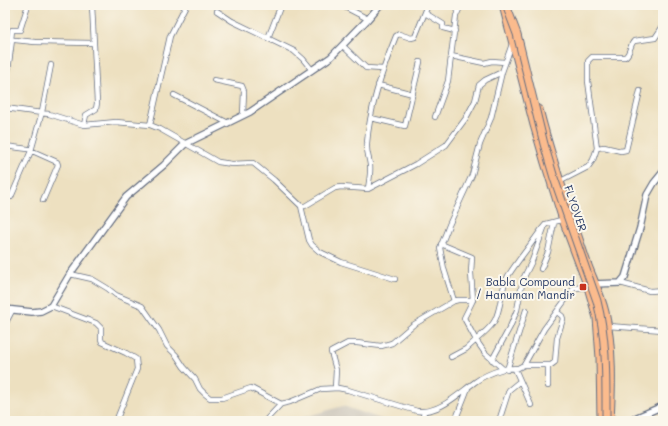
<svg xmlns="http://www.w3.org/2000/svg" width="668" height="426" font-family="Mali,sans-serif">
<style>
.industrial{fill:#c9c3b8}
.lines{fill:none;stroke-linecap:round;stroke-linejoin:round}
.minor-casing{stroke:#646d80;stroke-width:6}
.tertiary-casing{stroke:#646d80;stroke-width:8}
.primary-casing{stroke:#646d80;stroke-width:9}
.minor{stroke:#fff;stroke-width:4.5}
.tertiary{stroke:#fff;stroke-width:5.5}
.primary{stroke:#fbbb8d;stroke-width:7}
.trunk-bridge-casing{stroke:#646d80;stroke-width:9;stroke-linecap:butt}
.trunk-bridge{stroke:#fbbb8d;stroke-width:7}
.poi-dot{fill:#c8321e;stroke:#fbf7ec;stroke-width:1.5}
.labels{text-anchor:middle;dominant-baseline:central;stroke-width:4;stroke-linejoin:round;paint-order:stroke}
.street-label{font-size:11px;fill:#1b2f5e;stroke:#fbf7ec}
.poi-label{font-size:11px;fill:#1b2f5e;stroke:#fbf7ec;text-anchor:end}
</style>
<rect width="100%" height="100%" fill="#fbf7ec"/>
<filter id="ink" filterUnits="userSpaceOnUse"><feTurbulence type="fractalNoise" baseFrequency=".025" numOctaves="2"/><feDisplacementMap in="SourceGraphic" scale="8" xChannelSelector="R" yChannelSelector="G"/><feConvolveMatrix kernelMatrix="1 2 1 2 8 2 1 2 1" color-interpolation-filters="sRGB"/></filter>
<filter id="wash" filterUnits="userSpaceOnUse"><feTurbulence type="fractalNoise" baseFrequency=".012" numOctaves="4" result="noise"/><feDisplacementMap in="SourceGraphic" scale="16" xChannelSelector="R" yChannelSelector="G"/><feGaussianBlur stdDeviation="0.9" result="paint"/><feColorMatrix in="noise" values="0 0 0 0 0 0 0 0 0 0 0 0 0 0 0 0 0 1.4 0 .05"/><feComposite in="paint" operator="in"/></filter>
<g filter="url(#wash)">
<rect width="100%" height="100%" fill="#ede0c0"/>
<path class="industrial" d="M343,406L387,421H290Z"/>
</g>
<g filter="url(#ink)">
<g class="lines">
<g class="minor-casing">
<path id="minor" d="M341,5L368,19
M217,11L232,21L294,51L303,59L312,70
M425,13L443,24V28L455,31
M268,38L281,5
M5,39L35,42L94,43
M11,40L12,30H20L28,5
M512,44L502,72L491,118L480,144L472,175L449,225L440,248L444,269L454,301L458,300H473L464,318L476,340C482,334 491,328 495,320C502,306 500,290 508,276C518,260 530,246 541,230L546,224L565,219
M343,46L366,68L383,69
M451,56L484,63L492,61L505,62
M214,80L242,86L244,91L243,115
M378,85L413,94
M5,94L12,40
M174,95L228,123
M5,108L49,114L84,125L116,122L150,125L160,129L218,162L232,164L253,163L274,180L301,206L309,240L312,245L320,252L341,262L395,279
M435,117L448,81L456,16L461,5
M371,118L405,126L420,62
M84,125L86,115L96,109L97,103L92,5
M150,125L170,36L186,5
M5,146L28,149L57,162L58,165L57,167L43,200
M597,148L604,147L621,151L626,150L640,91
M559,182L588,167L593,160L597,148L588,81V61L592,57H625C631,53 629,46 634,41L655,38L663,26
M368,189C369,181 371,172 370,165C369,157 366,151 367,143C370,106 382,70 396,36L399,34L411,38L415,37L428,5
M11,197L31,151L42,112L51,65
M301,206H305L335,188L341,187L368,189L416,164L446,145L466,118L475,101L479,85L485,80L502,72
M441,244L472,257L471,273L473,300
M541,269L548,252L554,223
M70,274L92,279L107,288L116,295L142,306L159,330L167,346L176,355L184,367L195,379L200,389L205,394L210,398H222L251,388L281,404
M620,283L650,291L663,290
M51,306L96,323L101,328V339L102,342L126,353L136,359L137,369L116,421
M5,324L12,311
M608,326L663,330
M492,360L510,327L517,310L523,279L532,261L544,228
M524,365H551L555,362L557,338L563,319L562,316L557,312
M548,365V386
M503,369L518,368L524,365L544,329L574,288L588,287
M515,369L531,405
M507,370L526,310
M335,388L336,370L331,352L348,343H357L381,346L392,343L413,325L454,301
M265,421L281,404L290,402L321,389L338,388L348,390L417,411C439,414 458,394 475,382C483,376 493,372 503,369L485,353L476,340L466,349L451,357
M422,421L424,412
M455,421L468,388
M499,421L509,390L520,381"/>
</g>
<g class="tertiary-casing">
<path id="tertiary" d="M593,284L620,283L625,277L640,228L647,195L654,183L663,172
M5,309L32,312L41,311L51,306L70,274L126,197L164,165L185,144L250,112L331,57L368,19L380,5
M628,421L663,406
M658,421L663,419"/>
</g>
<g class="primary-casing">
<path id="primary" d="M504,9L534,125L545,163L563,220L588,287L597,318L600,358L601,421
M539,109C552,161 570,212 587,263C593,279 601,295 605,312C613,347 612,385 610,421"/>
</g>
<use href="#minor" class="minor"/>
<use href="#tertiary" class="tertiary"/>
<use href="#primary" class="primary"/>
<g class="trunk-bridge-casing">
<path id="trunk-bridge" d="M506,5L517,34L544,144L554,178L597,301C607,340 606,381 606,421"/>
</g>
<use href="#trunk-bridge" class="trunk-bridge"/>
</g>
</g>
<rect class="poi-dot" x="579" y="283" width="8" height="8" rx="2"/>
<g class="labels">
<g class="street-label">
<text transform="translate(576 208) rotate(71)">FLYOVER</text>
</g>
<g class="poi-label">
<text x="575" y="281">Babla Compound<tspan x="575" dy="13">/ Hanuman Mandir</tspan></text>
</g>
</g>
<rect width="668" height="426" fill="none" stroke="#fbf7ec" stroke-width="20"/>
</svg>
